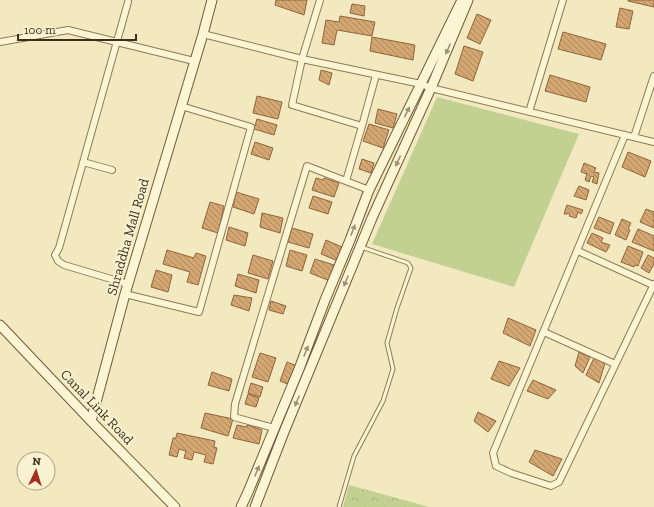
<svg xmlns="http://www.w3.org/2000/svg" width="654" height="507" font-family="'Zilla Slab',serif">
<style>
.grass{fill:#c2d192}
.park{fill:url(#park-crowns)}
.building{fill:url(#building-back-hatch);stroke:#8f6539}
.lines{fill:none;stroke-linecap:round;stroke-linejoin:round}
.lane-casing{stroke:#8d7a56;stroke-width:5}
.street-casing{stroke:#8d7a56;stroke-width:8}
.secondary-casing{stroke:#6f5a39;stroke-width:11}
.lane{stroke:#fcf5d4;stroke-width:3}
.street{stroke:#fcf5d4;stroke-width:6}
.secondary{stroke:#fcf5d4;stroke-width:9}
.oneway{fill:#9c9278}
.labels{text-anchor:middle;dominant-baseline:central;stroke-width:4;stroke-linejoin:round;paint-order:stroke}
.street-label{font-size:14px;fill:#3b2f1c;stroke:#f9f2d0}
</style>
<defs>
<pattern id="park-crowns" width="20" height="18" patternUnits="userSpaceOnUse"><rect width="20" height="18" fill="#c2d192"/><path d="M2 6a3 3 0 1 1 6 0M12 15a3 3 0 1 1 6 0" fill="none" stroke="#a8b47d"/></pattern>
<pattern id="building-back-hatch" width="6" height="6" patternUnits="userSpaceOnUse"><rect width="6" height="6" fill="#d4a672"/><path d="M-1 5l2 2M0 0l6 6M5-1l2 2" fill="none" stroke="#ad885d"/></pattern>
</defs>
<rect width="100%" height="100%" fill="#f2e9c0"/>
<path class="grass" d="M437,97L579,134L514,287L372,244Z"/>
<path class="park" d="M349,485L429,507H343Z"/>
<path class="building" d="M276,0H307L304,15L275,5Z
M628,0H654V7L628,1Z
M352,4L365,6L364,16L350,13Z
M620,8L633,11L629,29L616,27Z
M477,14L491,20L480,44L467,38Z
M340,16L375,22L372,36L337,30L334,45L322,43L326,20L339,22Z
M563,32L606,44L601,60L558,49Z
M372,37L415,45L413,60L370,51Z
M464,46L483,52L473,81L455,74Z
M321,70L332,73L329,85L319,80Z
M550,75L590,87L586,102L545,91Z
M257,96L282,102L278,119L253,113Z
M378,109L397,114L393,128L375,123Z
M257,119L277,125L274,135L254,129Z
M369,124L389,130L383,148L363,141Z
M255,142L273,148L269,160L251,154Z
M628,152L651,161L645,177L622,167Z
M362,159L374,163L371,173L359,169Z
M584,163L596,168L594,172L599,173L597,184L592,182L594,177L591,176L589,182L585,180L587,174L581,172Z
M316,178L323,180L324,178L339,183L334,197L312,190Z
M579,186L589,190L586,200L574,196Z
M236,192L259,199L254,214L233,207Z
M313,196L332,202L328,214L309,208Z
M210,202L224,206L218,233L202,228Z
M567,205L583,210L581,214L578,212L576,218L569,216L570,214L568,213L567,214H564Z
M646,209L654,212V228L640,222Z
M262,213L283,218L280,233L260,227Z
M599,217L614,223L610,234L594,228Z
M622,219L631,223L628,229L630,230L626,240L615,235Z
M229,227L248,233L245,246L226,240Z
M292,228L313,234L309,248L288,242Z
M638,229L654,236V251L632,242Z
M592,233L603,238L601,242L610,245L606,252L587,243Z
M326,240L342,247L338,261L321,254Z
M628,246L643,252L638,266L635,265L634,267L621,262Z
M167,250L194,258L196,253L206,256L198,285L187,282L190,272L163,264Z
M290,250L307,255L302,271L286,266Z
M253,255L273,261L268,279L248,273Z
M648,255L654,258V264L649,273L641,268Z
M315,259L334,265L330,281L310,273Z
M156,270L172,275L168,292L151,287Z
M238,274L259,280L256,293L235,286Z
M234,295L252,298L249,311L231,305Z
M271,301L286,306L283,314L269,310Z
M508,318L536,330L530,346L503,333Z
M579,352L590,357L583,373L575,366Z
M260,353L276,358L268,382L252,377Z
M594,358L605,363L599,383L586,375Z
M499,361L520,368L509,386L491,379Z
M287,362L297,366L290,385L280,381Z
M212,372L232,379L229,391L208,385Z
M533,380L556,390L548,399L527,391Z
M251,383L263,387L260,397L248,393Z
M248,394L259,398L256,407L245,404Z
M478,412L496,421L488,432L474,421Z
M205,413L233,419L228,436L201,428Z
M237,425L247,427V425L262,430L259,444L233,438Z
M177,433L215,441L214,447L217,448L213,464L204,462L206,455L194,452L192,460L184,458L186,451L179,449L177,457L169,455L173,438H176Z
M535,450L562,459L553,476L529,462Z"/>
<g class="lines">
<g class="lane-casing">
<path id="lane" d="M339,507L354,456L383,401L393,369L387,343L397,308L411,268L408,263L361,247"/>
</g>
<g class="street-casing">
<path id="street" d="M320,0L302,59L421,84L431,88L654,142
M203,34L302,59L292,105L362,126
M0,42L68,30L194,61
M529,112L563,0
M625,135L493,453L496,466L511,473L551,486L559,482L654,284
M634,137L654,76
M83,162L112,170
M346,181L362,126L376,75
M578,251L653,285
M128,284L64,265L58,261L55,255L59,248L128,2
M125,294L199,312L251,127L181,106
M544,332L615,364
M274,428L234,417L235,404L307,166L369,190"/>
</g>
<g class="secondary-casing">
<path id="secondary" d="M0,325L91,421L175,507
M91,421L125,294L203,34L212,0
M241,507L248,492L299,369L325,300L350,240L369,190L462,0
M255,507L284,432L372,218L431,88L468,0"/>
</g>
<use href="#lane" class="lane"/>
<use href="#street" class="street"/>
<use href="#secondary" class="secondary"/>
</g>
<defs><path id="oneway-solid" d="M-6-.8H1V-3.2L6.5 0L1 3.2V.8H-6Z"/></defs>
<g class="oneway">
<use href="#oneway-solid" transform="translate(448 49) rotate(113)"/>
<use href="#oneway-solid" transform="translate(407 112) rotate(-64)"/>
<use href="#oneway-solid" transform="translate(398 161) rotate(115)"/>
<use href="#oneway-solid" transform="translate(353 230) rotate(-69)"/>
<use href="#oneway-solid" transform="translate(346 281) rotate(112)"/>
<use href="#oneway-solid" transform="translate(306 351) rotate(-69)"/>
<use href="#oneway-solid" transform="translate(297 401) rotate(112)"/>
<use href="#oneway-solid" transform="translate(257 471) rotate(-68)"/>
</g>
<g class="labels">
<g class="street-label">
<text transform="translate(128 237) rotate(-74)">Shraddha Mall Road</text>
<text transform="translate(97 407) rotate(46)">Canal Link Road</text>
</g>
</g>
<g transform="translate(36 471) rotate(4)"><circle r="19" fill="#f9f2d0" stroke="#ada488"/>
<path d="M0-3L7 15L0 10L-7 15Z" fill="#a22e20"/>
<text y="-6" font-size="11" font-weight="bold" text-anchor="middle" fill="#3b2f1c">N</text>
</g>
<path d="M18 34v6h118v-6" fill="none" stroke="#3b2f1c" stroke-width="2"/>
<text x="24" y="34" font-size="12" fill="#3b2f1c" stroke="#f9f2d0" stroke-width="3" paint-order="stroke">100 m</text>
</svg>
